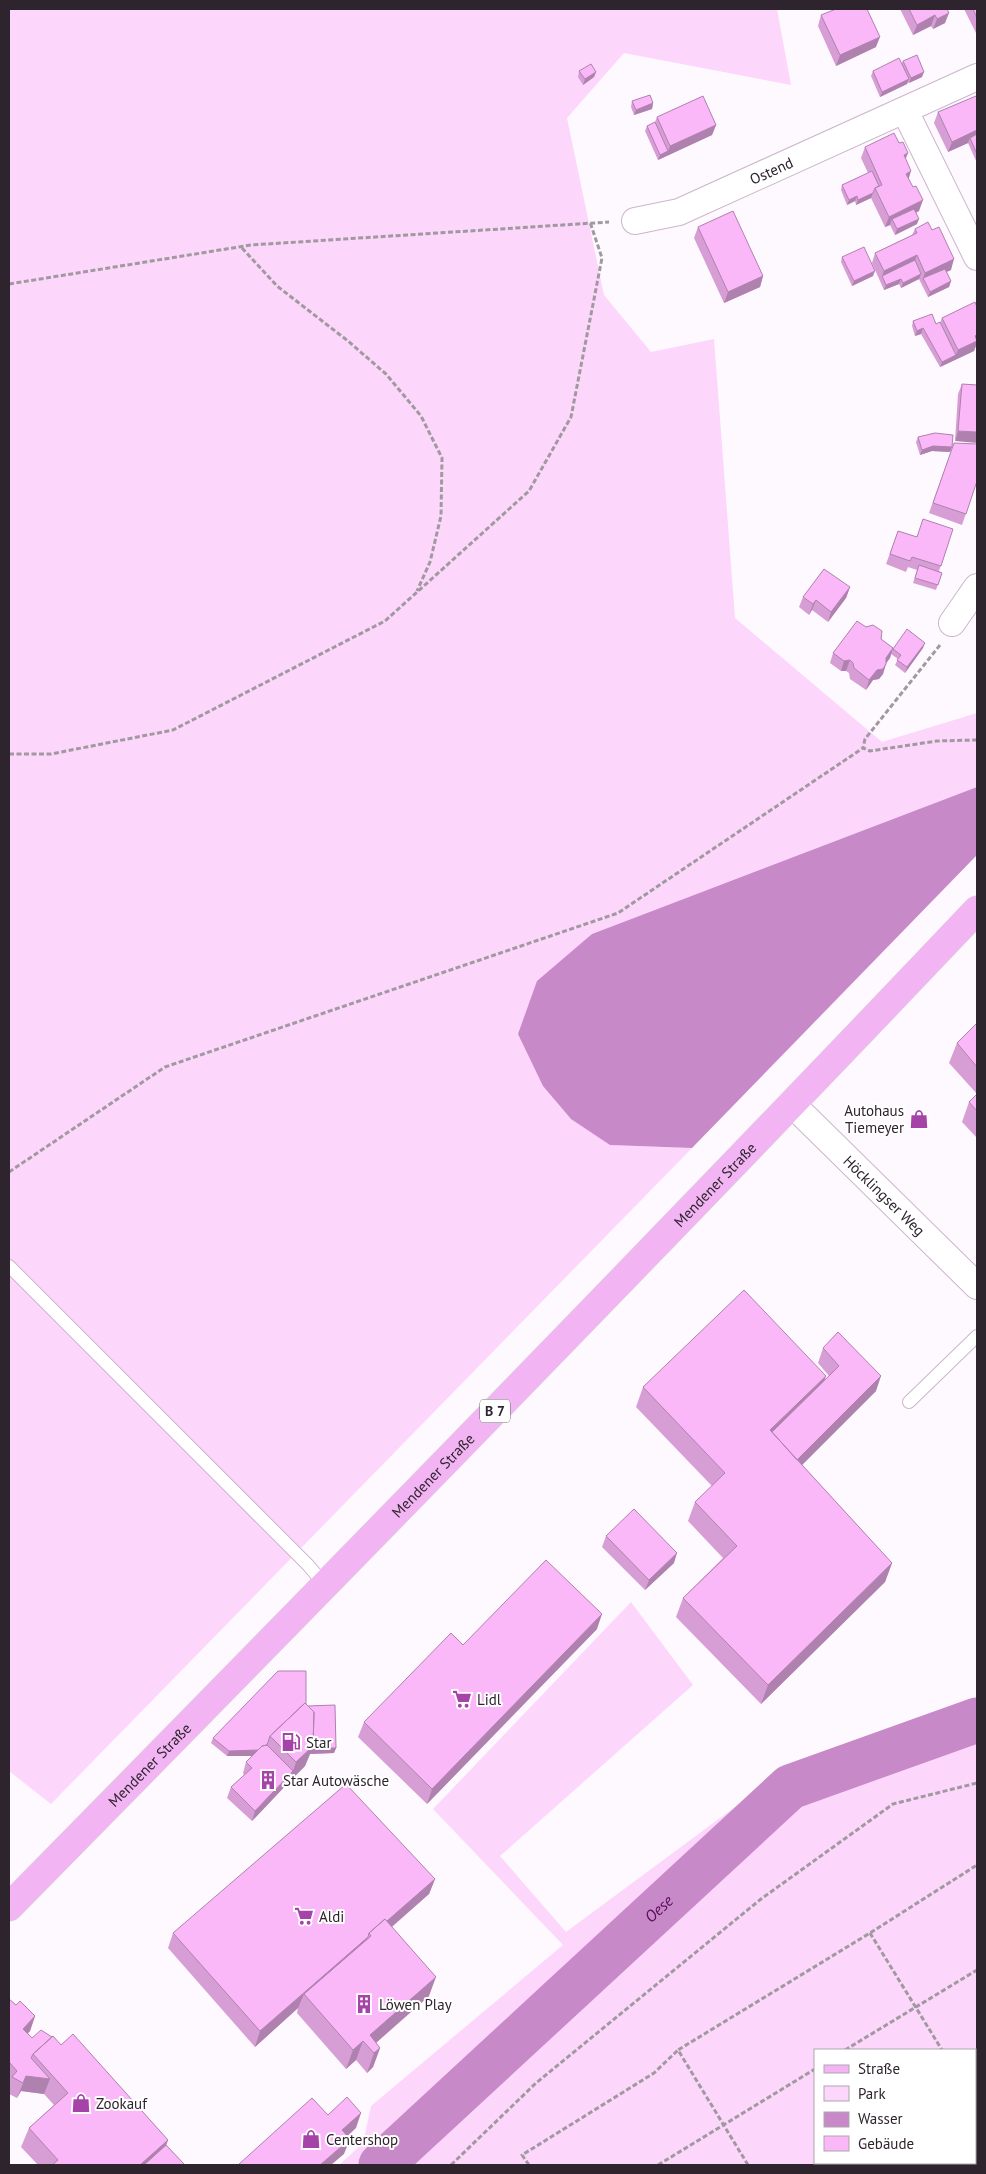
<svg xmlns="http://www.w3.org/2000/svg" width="986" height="2174" font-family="'PT Sans',sans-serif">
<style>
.green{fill:#fdd6fb;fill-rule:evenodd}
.water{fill:#c889c8}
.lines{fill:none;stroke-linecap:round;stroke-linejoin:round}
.river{stroke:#c889c8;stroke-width:45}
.lane-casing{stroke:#ccb5cc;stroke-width:14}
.street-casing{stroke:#ccb5cc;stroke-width:28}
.primary-casing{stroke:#d9d8d9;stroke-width:29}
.path{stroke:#a09aa0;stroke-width:3;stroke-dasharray:5 2.5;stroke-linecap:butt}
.lane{stroke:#fff;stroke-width:12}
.street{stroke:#fff;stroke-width:26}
.primary{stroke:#f2b4f2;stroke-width:28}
.wall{fill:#d79ed6}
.shaded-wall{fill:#af81ae}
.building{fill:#fab8f9;stroke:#af81ae}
.labels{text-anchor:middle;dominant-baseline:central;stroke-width:4;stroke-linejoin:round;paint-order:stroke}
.shield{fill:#fff;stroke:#6c666c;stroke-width:1}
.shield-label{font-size:14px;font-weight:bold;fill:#2d242d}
.street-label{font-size:15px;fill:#2d242d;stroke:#fff}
.poi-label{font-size:15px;fill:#2d242d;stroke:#fff;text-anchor:start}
.water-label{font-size:16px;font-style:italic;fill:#5a0c5c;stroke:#fff}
</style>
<rect width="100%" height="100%" fill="#fef9fe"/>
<path class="green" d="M9,9H777L791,85L624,53L567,118L604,295L651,352L714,339L735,618L882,742L977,713V787L592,934L610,1145L692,1148L51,1804L9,1771Z
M631,1602L693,1685L500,1856L566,1932L766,1784L977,1710V2165H339L363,2143L371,2106L563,1945L433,1809ZM975,2050V2163H815V2050Z"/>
<path class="water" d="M977,787V855L692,1148L610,1145L571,1119L543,1086L518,1034L537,981L592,934Z"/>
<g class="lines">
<path class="river" id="s1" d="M381,2165L790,1787L977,1720"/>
<g class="lane-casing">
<path id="lane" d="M9,1266L308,1565L325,1585
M909,1402L977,1336"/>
</g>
<g class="street-casing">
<g id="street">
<path d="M905,111L977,257"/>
<path id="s2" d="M635,221L679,212L977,77"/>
<path d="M952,623L977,587"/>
<path id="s3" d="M792,1104L977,1286"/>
</g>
</g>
<g class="primary-casing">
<g id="primary">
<path id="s4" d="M9,1907C334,1577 658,1246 977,910"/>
</g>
</g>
<path class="path" d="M242,248L277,286L348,341L386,374L421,416L442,458L441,516L430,562L417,591
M9,284L251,245L609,222
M940,645L865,739L863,748L870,751L937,741L977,740
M9,754H51L173,730L385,621L529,491L571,417L602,258L590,222
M9,1172L165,1067L618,913L863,748
M870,1933L942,2050
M845,2050L977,1970
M975,2104L977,2108
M975,2136L977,2135
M451,2165L536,2083L761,1899L893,1804L977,1783
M529,2165L522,2155L654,2073L678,2050
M658,2165L815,2069
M748,2165L678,2050L870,1933L977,1865
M927,2165L931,2163"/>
<use href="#lane" class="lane"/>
<use href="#street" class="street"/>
<use href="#primary" class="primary"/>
</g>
<path class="wall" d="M900,9H947L945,23L933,29L931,26L913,35Z
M964,9H977V35Z
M821,15L876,47L836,66L818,26Z
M903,61L922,77L909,83L908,82L907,84L880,97L871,76L873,71L902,63Z
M579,71L596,72L594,77L583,85L578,77Z
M977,98V163L968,143L948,152L934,123L938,112Z
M632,101L653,103L652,109L634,115L631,107Z
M657,117L716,125L712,135L658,160L645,131L647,126L655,122Z
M865,147L906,159L909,179L919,211L916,213L917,224L895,235L890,225L885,227L871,198L856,205L855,201L847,205L841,190L842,185L868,173L861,158Z
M698,227L763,276L760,287L724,303L694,238Z
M915,229L951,270L946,272L951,281L949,287L928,297L919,279L901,288L899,284L884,290L872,263L875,253L912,235Z
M842,257L873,276L852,286L841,262Z
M977,307V343L974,351L940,367L921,334L915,336L912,326L913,321L936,324L940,323L942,318Z
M962,384L977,385L955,441L958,394Z
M918,437L952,447L950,452L932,451L920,455L916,442Z
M954,443L977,481L962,525L929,513Z
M953,529L939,571L942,573L936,590L913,583L917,570L908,567L906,572L886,564L898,531L917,537Z
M850,587L846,598L828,622L812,610L809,615L799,607L803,597Z
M881,639L893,648H923L905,673L895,665L898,659L891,654L890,658L886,663L883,674L879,679L873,680L866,690L850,679L849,673L846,671H841L830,663L833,653Z
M977,1023V1094L949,1063L957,1043Z
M977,1094V1138L962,1122L969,1102Z
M823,1348L876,1391L802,1465L892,1563L885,1582L761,1704L676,1617L683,1598L723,1558L688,1521L695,1502L712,1486L636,1407L643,1387L826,1376L824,1380L829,1376L818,1363Z
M606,1536L674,1563L645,1590L602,1547Z
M597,1629L427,1804L358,1737L364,1722L463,1645Z
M306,1704L336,1748L334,1753L310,1754L305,1766L289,1782L252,1821L227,1798L231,1787L244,1775L243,1773L246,1762L253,1756H227L211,1743L213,1738Z
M435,1879L429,1894L392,1927L429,1996L376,2043L380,2048L373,2067L367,2073L356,2060L346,2069L297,2013L298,2008L255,2047L168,1948L173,1933Z
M9,1999L16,2005L35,2016L30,2031L28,2033L32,2038L61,2045L168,2140L166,2145L185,2165H38L21,2147L29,2128L54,2105L44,2094L21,2091L17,2098L9,2094V2087L10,2084L9,2083Z"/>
<path class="shaded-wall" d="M949,13L945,23L933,29L937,19Z
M935,15L931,26L913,35L917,25Z
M880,37L876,47L836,66L840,55Z
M596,72L594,77L583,85L585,79Z
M924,72L922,77L909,83L911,78Z
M909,79L907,84L880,97L882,92Z
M653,103L652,109L634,115L636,110Z
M716,125L712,135L658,160L660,155L668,151L670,146Z
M977,130V138H970L968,143L948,152L952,142Z
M908,153L904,163V155Z
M911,171L908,181L906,174Z
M873,193L871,198L856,205L858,200Z
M857,196L855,201L847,205L849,200Z
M923,200L919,211L894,223L892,219L890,225L885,227L889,217Z
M919,219L917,224L895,235L897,229Z
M917,255L913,266L882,276L884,271Z
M954,259L951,270L925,282L923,278L921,284L925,273Z
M875,271L873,276L852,286L854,281Z
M921,274L919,279L901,288L903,283Z
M763,276L760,287L724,303L728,292Z
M901,279L899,284L884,290L886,285Z
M951,281L949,287L928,297L930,292Z
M923,328L921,334L915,336L917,331Z
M977,334V343L974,351L940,367L942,362L956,355L958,350Z
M958,431L977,432V443L955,441Z
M933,446L952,447L950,452L932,451L920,455L922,450Z
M850,587L846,598L828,622L831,612Z
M816,600L812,610L809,615L813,604Z
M925,643L923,648L905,673L907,667Z
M893,648L890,658L882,669L886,658Z
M850,660L846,671H841L844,661Z
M886,664L883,674L879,679L873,680L866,690L869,680L877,670Z
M826,1376L819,1395L773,1440L770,1430Z
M881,1376L876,1391L789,1478L794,1463Z
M677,1553L674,1563L645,1590L649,1580Z
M892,1563L885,1582L761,1704L768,1685Z
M602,1614L597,1629L427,1804L432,1789Z
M313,1746L336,1748L334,1753L310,1754L305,1766L289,1782L252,1821L255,1811L293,1771L296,1762Z
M265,1750L263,1756H227L229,1751Z
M435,1879L429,1894L366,1949L371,1936L370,1935Z
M368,1937L362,1952L304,1994L298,2008L255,2047L260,2031Z
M436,1977L429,1996L370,2048V2035Z
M35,2016L30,2031L18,2044L23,2029Z
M363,2041L356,2060L346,2069L353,2050Z
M380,2048L373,2067L367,2073L374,2053Z
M26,2076L50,2079L44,2094L21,2091L17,2098Z
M361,2113L356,2128L337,2146L342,2130Z
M350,2139L344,2154L331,2165H320Z
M168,2140L161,2160L155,2165H140Z"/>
<path class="building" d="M836,9H867L880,37L840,55L821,15Z
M909,9H947L949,13L937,19L935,15L917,25Z
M973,9H977V18Z
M917,55L924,72L911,78L903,61Z
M899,58L909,79L882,92L873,71Z
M591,64L596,72L585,79L579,71Z
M650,95L653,103L636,110L632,101Z
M703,96L716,125L670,146L657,117Z
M976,96L977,98V130L952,142L938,112Z
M655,122L668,151L660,155L647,126Z
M894,133L899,143L903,142L908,153L904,155L911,171L906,174L913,187L916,186L923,200L889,217L875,188L882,185L865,147Z
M977,134V154L970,138Z
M872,171L879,186L875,188L873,193L858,200L857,196L849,200L842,185Z
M914,209L919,219L897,229L892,219Z
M733,211L763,276L728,292L698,227Z
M928,222L932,230L939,227L954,259L925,273L917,255L884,271L875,253L917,233L915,229Z
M864,247L875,271L854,281L842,257Z
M915,260L921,274L903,283L901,279L886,285L882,276Z
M945,269L951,281L930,292L923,278Z
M975,302L977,307V334L975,336L977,341L958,350L942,318Z
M932,314L936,324L940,322L956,355L942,362L923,328L917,331L913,321Z
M962,384L977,385V432L958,431Z
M935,433L953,435L952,447L933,446L922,450L918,437Z
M954,443L977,444V481L966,514L933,503Z
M923,519L953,529L941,566L912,557L910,561L890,554L898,531L917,537Z
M919,565L942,573L938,585L915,578Z
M824,569L850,587L831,612L816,600L813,604L803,597Z
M857,621L866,627L873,625L882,631L881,639L893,648L886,658V664L883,669L877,670L869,680L854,668L853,663L850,660L844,661L833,653Z
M907,629L925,643L907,667L897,660L901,655L893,649Z
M977,1023V1067L957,1043Z
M977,1094V1111L969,1102Z
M744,1290L826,1376L770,1430L892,1563L768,1685L683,1598L737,1546L695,1502L725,1473L643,1387Z
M838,1332L881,1376L797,1460L772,1432L839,1366L823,1348Z
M634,1509L677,1553L649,1580L606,1536Z
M546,1560L602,1614L432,1789L364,1722L451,1633L463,1645Z
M278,1671H306V1704L305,1703L270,1736L267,1745L262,1746L258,1750L229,1751L213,1738Z
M305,1703L314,1712L313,1746L296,1762L270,1736Z
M335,1705L336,1748H312L313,1746L314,1712L308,1706Z
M267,1745L293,1771L255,1811L231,1787L252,1768L246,1762L262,1746Z
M346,1784L435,1879L387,1921L385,1919L369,1933L368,1937L260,2031L173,1933Z
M385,1919L436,1977L370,2035L380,2048L374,2053L363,2041L353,2050L304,1994L371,1936L369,1933Z
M9,1999L16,2005L20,2001L35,2016L23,2029L32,2038L41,2030L52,2037L33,2054L31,2058L50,2079L26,2076L23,2083L12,2077L17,2071L9,2062Z
M73,2034L168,2140L140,2165H52L58,2160L29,2128L68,2093L33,2054L53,2036L61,2045Z
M347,2097L361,2113L342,2130L350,2139L320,2165H238L312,2098L328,2115Z
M166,2145L185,2165H144Z"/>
<defs>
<g id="shop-bare" transform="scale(1.5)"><path d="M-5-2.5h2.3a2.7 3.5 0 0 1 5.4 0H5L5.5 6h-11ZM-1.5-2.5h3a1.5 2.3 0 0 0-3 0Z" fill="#a643a8" stroke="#fff" stroke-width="2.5" paint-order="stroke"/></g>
<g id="supermarket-bare" transform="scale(1.5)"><path d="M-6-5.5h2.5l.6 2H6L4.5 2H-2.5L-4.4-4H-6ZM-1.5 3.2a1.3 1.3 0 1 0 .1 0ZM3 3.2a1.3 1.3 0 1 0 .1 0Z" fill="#a643a8" stroke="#fff" stroke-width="2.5" paint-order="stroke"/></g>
<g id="fuel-bare" transform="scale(1.5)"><path d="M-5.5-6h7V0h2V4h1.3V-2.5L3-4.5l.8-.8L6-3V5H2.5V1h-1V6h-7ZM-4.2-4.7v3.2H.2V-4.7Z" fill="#a643a8" stroke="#fff" stroke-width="2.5" paint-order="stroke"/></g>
<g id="building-bare" transform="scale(1.5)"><path d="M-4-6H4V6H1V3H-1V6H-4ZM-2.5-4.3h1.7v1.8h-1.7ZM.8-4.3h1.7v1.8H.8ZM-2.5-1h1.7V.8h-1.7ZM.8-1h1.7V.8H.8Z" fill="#a643a8" stroke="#fff" stroke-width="2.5" paint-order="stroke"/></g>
</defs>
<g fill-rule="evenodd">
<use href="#shop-bare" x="919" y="1119"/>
<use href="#supermarket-bare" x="462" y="1699"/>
<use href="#fuel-bare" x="291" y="1742"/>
<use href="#building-bare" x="268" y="1780"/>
<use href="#supermarket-bare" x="304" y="1916"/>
<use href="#building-bare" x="364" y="2004"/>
<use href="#shop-bare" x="81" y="2103"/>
<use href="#shop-bare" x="311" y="2139"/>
</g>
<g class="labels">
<rect class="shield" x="480" y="1399.5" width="30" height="23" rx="4"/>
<g class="shield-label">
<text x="495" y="1411">B 7</text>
</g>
<g class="street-label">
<text stroke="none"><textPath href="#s2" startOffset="146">Ostend</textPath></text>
<text stroke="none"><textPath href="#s4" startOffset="1010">Mendener Straße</textPath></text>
<text stroke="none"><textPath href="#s3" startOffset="130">Höcklingser Weg</textPath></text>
<text stroke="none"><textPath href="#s4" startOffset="605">Mendener Straße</textPath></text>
<text stroke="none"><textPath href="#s4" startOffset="200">Mendener Straße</textPath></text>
</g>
<g class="poi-label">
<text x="904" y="1110" text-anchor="end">Autohaus<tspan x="904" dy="17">Tiemeyer</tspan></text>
<text x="477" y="1699">Lidl</text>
<text x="306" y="1742">Star</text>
<text x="283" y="1780">Star Autowäsche</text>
<text x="319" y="1916">Aldi</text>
<text x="379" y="2004">Löwen Play</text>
<text x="96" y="2103">Zookauf</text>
<text x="326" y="2139">Centershop</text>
</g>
<g class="water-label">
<text stroke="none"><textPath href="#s1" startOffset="378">Oese</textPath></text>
</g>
</g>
<rect width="986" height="2174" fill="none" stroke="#2d242d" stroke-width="20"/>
<rect x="814" y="2049" width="162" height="115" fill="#ffffff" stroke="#aba7ab"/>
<rect x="824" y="2065" width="25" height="8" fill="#f2b4f2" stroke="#aba7ab"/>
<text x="858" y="2074" font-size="15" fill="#2d242d">Straße</text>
<rect x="824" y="2086" width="25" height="15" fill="#fdd6fb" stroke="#aba7ab"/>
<text x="858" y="2099" font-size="15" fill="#2d242d">Park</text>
<rect x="824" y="2112" width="25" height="15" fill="#c889c8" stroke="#aba7ab"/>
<text x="858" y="2124" font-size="15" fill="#2d242d">Wasser</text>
<rect x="824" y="2136" width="25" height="15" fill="#fab8f9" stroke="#aba7ab"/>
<text x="858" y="2149" font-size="15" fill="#2d242d">Gebäude</text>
</svg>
